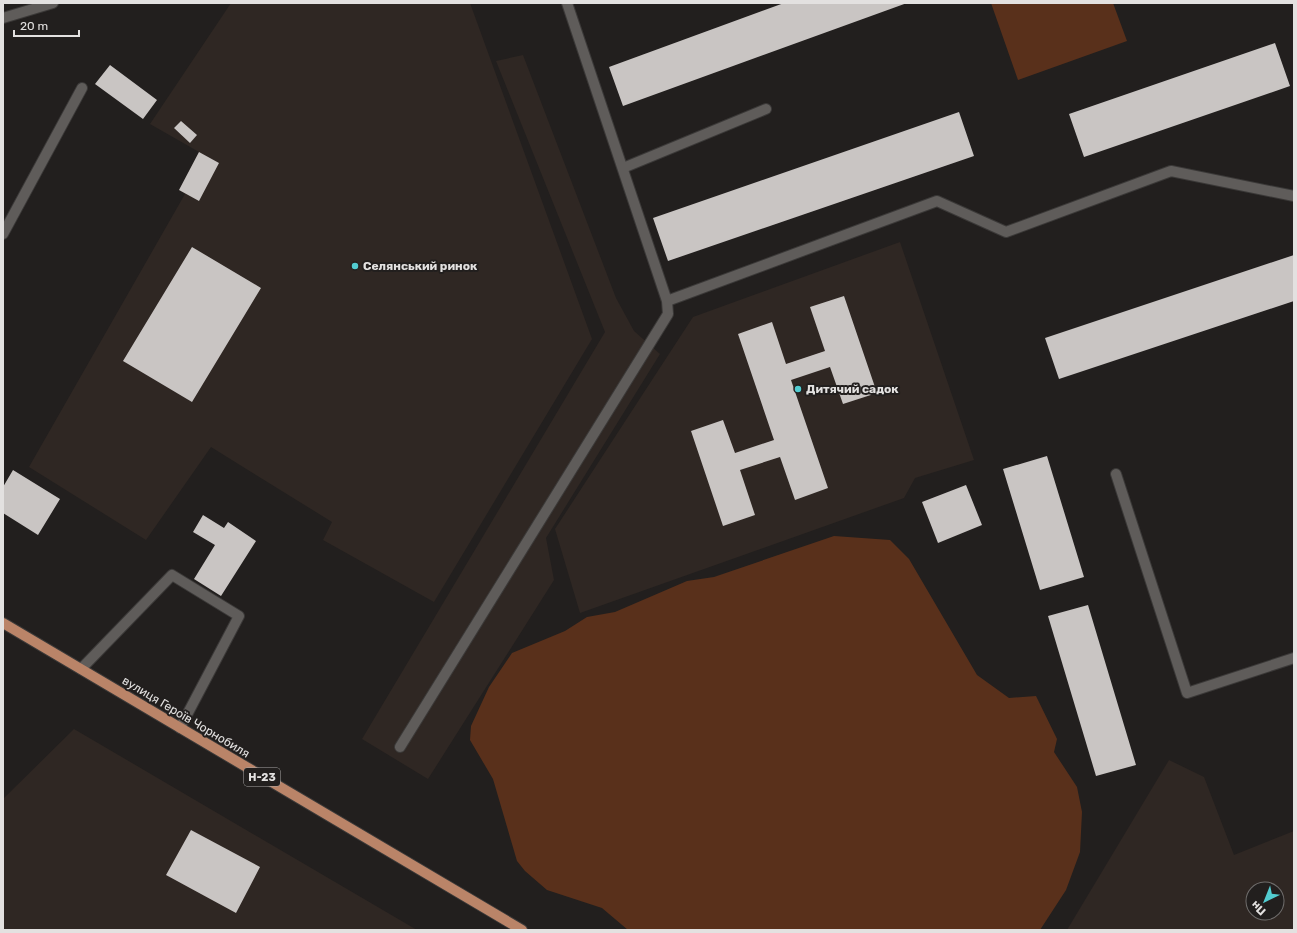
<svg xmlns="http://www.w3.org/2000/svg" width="1297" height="933" font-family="Rubik,sans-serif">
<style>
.built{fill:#2f2723;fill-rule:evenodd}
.green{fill:#59301b}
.building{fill:#c9c5c3}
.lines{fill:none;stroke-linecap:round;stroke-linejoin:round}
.minor-casing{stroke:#3b3938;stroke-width:12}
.major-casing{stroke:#3b3938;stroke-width:12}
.minor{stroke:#5f5c5a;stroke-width:10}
.major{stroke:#ba8468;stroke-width:10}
.poi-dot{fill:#52ccd0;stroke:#221f1e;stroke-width:1.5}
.labels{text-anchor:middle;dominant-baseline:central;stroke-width:4;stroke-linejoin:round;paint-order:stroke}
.shield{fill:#221f1e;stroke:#a9a7a6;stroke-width:1}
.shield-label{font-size:11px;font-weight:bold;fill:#e3e1e0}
.poi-label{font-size:12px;font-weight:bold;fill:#e3e1e0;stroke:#221f1e;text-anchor:start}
.street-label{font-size:12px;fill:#e3e1e0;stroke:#221f1e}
</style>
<rect width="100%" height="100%" fill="#221f1e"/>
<path class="built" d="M231,3H470L592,339L434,602L323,540L332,522L211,447L146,540L29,467L185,194L179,190L199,152L150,124Z
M523,55L616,298L634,331L660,354L546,538L554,580L428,779L362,739L605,332L496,61Z
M900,242L974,460L915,478L904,498L580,613L555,529L693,317Z
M74,729L417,930H3V799Z
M1169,760L1204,777L1234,855L1294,831V930H1067ZM1253,889H1277V913H1253Z"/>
<path class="green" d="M991,3H1113L1127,41L1018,80Z
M834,536L890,540L909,559L977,675L1009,698L1036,696L1057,739L1054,752L1077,787L1082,812L1080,852L1066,890L1040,930H628L602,908L547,890L525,871L517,861L493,779L470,740L471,726L489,687L512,653L565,631L587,617L615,612L687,581L714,577Z"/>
<path class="building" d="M784,3H907L623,106L609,67Z
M1275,43L1290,86L1084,157L1069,114Z
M110,65L157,100L143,119L95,84Z
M959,112L974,156L668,261L653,218Z
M181,121L197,135L190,143L174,128Z
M199,152L219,163L199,201L179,190Z
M192,247L261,288L192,402L123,361Z
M1294,255V301L1059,379L1045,338Z
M844,296L877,393L843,404L830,367L791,380L828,488L795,500L780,457L740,470L755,515L723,526L691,431L723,420L735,453L774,440L738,334L772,322L786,364L825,351L810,307Z
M1047,456L1084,577L1040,590L1003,469Z
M13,470L60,499L38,535L3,513V487Z
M966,485L982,525L938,543L922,502Z
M203,515L224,528L228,522L256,541L221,596L194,579L215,545L193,532Z
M1088,605L1136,765L1096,776L1048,616Z
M191,830L260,867L236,913L166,875Z"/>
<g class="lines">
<g class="minor-casing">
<path id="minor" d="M3,18L53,3
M623,168L766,109
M3,234L82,88
M667,301L937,201L1006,232L1171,171L1294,196
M1116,474L1187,693L1294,658
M81,669L172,575L239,616L180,728
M400,747L668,314L667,301L567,3"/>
</g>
<g class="major-casing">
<path id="major" d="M3,623L522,930"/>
</g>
<use href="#minor" class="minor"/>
<use href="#major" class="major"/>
</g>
<g class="poi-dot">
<circle cx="355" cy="266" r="4"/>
<circle cx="798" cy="389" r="4"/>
</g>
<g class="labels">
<rect class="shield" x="244" y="768" width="36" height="18" rx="3"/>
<g class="shield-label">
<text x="262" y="777">Н-23</text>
</g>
<g class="poi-label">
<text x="363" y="266">Селянський ринок</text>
<text x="806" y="389">Дитячий садок</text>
</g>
<g class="street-label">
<text transform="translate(186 717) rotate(31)">вулиця Героїв Чорнобиля</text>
</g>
</g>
<rect width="1297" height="933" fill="none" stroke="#e3e1e0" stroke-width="8"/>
<g transform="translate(1265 901) rotate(223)"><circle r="19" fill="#221f1e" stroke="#6f6d6c"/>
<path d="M0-3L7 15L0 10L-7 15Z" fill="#52ccd0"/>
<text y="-6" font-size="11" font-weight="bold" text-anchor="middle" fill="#e3e1e0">Пн</text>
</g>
<path d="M14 30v6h65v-6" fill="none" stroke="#e3e1e0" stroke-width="2"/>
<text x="20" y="30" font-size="12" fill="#e3e1e0" stroke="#221f1e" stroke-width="3" paint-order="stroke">20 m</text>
</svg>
